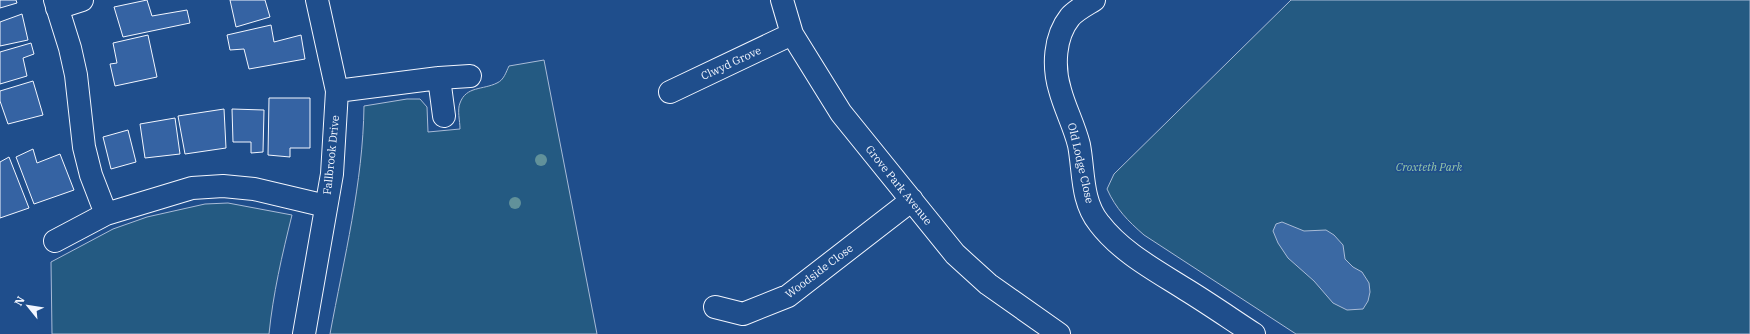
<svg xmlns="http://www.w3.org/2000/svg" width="1750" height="334" font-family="'IBM Plex Serif',serif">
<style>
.green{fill:#245a82;stroke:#a8bbd7}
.water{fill:#3b69a3;stroke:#a8bbd7}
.building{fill:#3563a3;stroke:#f2f6ff}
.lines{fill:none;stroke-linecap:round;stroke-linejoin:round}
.minor-casing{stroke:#f2f6ff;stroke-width:24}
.minor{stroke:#1f4e8c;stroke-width:22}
.tree{fill:#61919a}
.labels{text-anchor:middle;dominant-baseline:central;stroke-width:3;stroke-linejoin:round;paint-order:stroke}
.street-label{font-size:11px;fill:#f2f6ff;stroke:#1f4e8c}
.park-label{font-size:11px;font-style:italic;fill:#97c8a6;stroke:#1f4e8c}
</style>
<rect width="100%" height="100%" fill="#1f4e8c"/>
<path class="green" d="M1291,0H1750V334H1296L1144,235C1128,221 1116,209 1107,189L1114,174Z
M544,60L597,334H330C344,258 363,183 364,106L407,99H420L427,107L428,132L460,129C460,121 457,110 460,103C466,86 483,90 497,83C504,80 506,72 509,66Z
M228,203L292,215C282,255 273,294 269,334H52L51,262L113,229L147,217L205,204Z"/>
<path class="water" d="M1282,222L1304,231L1326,230L1334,235L1343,245L1345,259L1353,267L1362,272L1369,283L1370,292L1368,301L1363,309L1347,310L1333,303L1314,281L1288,258L1278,243L1273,231L1276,224Z"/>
<path class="building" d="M0,0H16L17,3L0,8Z
M147,0L152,16L187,10L190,23L123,37L114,7Z
M230,0H265L270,17L236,27Z
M22,14L28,40L0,46V22Z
M271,25L274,42L301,35L305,59L249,69L244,49L230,50L227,35Z
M148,35L157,77L115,86L110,64L117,63L113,43Z
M31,43L34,54L23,58L27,76L0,84V52Z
M33,81L43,115L8,124L0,101V91Z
M269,98H310V148H290V157L268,155Z
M224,109L226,148L185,154L178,116Z
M232,109L264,110L263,152L251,153V142H233Z
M175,118L180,154L145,158L140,124Z
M128,130L136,162L111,169L103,137Z
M33,149L37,163L60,154L74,190L34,204L16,157Z
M9,157L29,208L0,218V162Z"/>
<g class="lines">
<g class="minor-casing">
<path id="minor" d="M55,0L70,48L76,75L84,147L91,175L106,214
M782,0L792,34L841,113L955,254L988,284L1059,334
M1094,0C1086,5 1076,10 1070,17C1054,37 1053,67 1060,90C1065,109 1074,125 1079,145C1084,171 1081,201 1099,223C1121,252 1155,270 1185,289C1208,303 1231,319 1254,334
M57,8L82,0
M439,78L444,116
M337,91L439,78L470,76
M670,92L792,34
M55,241L106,214L192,188L223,186L254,189L326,206
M715,307L743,314L788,296L912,200
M304,334L332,174L337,91L317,0"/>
</g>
<use href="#minor" class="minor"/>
</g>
<g class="tree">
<circle cx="541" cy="160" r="6"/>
<circle cx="515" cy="203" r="6"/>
</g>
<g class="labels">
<g class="street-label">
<text transform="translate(731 63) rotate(-25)">Clwyd Grove</text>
<text transform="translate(331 155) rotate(-84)">Fallbrook Drive</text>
<text transform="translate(1081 163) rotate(77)">Old Lodge Close</text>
<text transform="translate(899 185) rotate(51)">Grove Park Avenue</text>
<text transform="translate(819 271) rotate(-37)">Woodside Close</text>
</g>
<g class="park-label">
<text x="1429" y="167">Croxteth Park</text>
</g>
</g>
<g transform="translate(28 306) rotate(300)" stroke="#1f4e8c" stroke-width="3" paint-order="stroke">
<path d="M0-3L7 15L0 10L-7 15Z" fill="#f2f6ff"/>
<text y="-6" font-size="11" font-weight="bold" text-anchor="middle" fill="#f2f6ff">N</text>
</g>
</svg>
